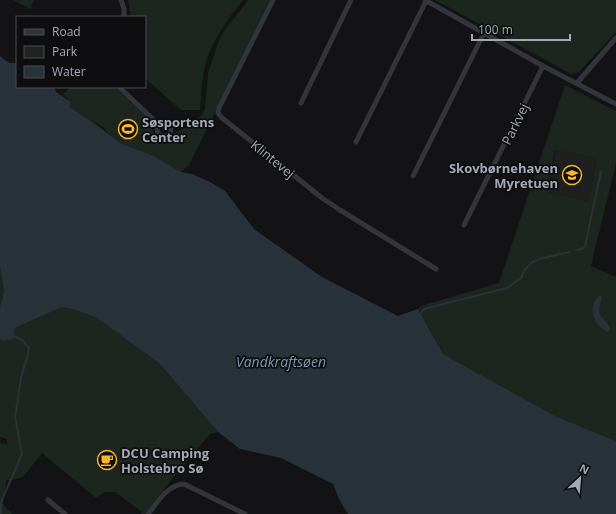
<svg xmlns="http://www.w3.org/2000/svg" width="616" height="514" font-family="'Open Sans',sans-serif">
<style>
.built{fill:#1f1f22}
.green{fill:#1d251f;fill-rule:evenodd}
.water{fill:#293239}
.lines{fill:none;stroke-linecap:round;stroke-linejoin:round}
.stream{stroke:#293239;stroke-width:2}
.street{stroke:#34353a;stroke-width:5}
.labels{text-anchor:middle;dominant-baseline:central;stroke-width:3.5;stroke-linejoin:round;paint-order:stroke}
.poi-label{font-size:13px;font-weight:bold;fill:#a5a9b6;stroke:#0e0e10;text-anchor:start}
.street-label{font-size:13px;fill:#a5a9b6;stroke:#0e0e10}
.water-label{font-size:14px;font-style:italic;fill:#7a96b2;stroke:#0e0e10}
</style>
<rect width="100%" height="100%" fill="#131315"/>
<path class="built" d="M556,150L597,158L588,201L547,192Z"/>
<path class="green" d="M13,0H34L30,9Z
M128,0H243C225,23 208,46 203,76C201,87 201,98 200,110H181L145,78V17H131Z
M248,0H270L189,165L181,172L152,155L122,144L108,133L103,127L68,107L71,102L63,94L70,87H111L118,90L153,122L152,130L157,137L163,139L167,138L172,134L187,127L202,115L205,109L208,73L219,40L224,31Z
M435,0H616V32L579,72L571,74Z
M565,85L616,111V163L591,266L616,277V441L555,416L443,354L418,309L421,306L499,283ZM555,150L597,158L588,201L547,192Z
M0,267L4,291L0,308Z
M62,307L76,310L97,318L160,364L218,432L210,434L172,479L145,514H141L142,512L115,492H105L96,498L42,453L23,477L6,481L3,504L12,514H0V443L7,444V439L0,437V339L2,341L13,332L15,328Z"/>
<path class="water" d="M0,56L9,63H17V87H54L56,92L71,102L69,107L90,120L122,144L152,155L181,172L192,174L210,182L225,191L254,229L322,277L398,316L418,309L443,354L555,416L616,441V514H348L340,501L333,484L281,458L240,449L218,432L160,364L97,318L76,310L62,307L15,328L13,339L2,341L0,339V308L4,291L0,267Z
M599,295L602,297C601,301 599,306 599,310C599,320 608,319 610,330L608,332C593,325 587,309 599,295Z"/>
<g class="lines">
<path class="stream" d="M576,250L582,249L585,246L601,171
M421,313L424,309L507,288L521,278L524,271L531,263L539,259L569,252
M1,514V502L22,454L15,417L21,378L28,354L29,348L22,340L14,336"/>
<path class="street" d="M121,0L124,9V17
M273,0L219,108L218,113L221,117L322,198L340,210L436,269
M425,0L543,66L616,104
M577,83L616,38
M119,87L158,124
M301,103L351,0
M157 129a7 7 0 1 1 14 0a7 7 0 1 1-14 0Z
M356,142L426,1
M413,176L484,33
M464,225L543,66
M48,500L65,514
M148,514C158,502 167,485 184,484L245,514"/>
</g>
<defs>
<g id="stadium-ring" transform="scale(1)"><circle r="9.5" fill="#0e0e10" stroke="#f6b72a" stroke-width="1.5"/><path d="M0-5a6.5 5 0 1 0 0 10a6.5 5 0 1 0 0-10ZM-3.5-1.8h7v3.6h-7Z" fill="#f6b72a"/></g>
<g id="school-ring" transform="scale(1)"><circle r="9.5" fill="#0e0e10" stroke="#f6b72a" stroke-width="1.5"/><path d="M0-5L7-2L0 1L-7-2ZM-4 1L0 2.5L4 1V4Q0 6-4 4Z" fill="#f6b72a"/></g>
<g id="cafe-ring" transform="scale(1)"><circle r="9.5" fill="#0e0e10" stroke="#f6b72a" stroke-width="1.5"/><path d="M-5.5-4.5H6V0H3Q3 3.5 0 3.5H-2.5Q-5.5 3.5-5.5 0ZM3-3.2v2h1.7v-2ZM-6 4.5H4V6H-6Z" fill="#f6b72a"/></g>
</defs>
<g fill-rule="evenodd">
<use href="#stadium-ring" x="128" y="129"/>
<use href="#school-ring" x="572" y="175"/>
<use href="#cafe-ring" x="107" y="460"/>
</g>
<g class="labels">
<g class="poi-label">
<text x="142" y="122">Søsportens<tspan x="142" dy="15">Center</tspan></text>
<text x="558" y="168" text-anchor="end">Skovbørnehaven<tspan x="558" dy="15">Myretuen</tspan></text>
<text x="121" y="453">DCU Camping<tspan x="121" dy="15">Holstebro Sø</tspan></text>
</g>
<g class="street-label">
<text transform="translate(515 124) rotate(-64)">Parkvej</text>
<text transform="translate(273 159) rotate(39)">Klintevej</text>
</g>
<g class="water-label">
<text x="281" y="361">Vandkraftsøen</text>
</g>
</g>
<rect x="16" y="16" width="130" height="72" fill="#0e0e10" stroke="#4a4c52"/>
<rect x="24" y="29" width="20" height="6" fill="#34353a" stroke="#4a4c52"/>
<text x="52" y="36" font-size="12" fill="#a5a9b6">Road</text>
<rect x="24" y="46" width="20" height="12" fill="#1d251f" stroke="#4a4c52"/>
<text x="52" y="56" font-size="12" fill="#a5a9b6">Park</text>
<rect x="24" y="66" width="20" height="12" fill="#293239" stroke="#4a4c52"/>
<text x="52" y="76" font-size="12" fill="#a5a9b6">Water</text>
<g transform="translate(580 478) rotate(26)" stroke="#0e0e10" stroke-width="3" paint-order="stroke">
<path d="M0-3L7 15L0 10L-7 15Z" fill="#a5a9b6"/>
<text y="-6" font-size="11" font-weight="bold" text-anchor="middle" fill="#a5a9b6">N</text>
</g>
<path d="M472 34v6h98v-6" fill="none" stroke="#a5a9b6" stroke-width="2"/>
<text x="478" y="34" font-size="12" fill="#a5a9b6" stroke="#0e0e10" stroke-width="3" paint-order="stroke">100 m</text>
</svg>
